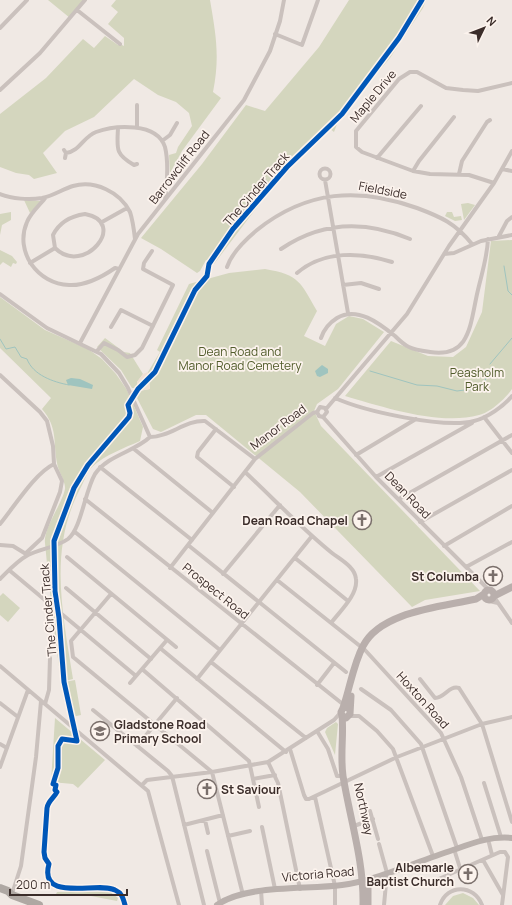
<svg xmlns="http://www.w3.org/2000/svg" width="512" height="905" font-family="Manrope,sans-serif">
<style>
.green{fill:#d4d6be}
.plaza{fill:#efdfd3}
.water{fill:#9fc4bf}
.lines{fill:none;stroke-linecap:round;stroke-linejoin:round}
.stream{stroke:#9fc4bf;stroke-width:1}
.street{stroke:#cac1bd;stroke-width:4}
.secondary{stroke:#bab1ad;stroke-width:6}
.primary{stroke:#b9afac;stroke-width:7}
.highway{stroke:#afa8a3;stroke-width:8}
.cycleway-casing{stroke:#fcf3ed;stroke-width:8}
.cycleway{stroke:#0057b8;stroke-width:5}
.labels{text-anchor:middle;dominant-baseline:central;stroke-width:3.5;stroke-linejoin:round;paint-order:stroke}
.street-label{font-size:12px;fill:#3b2d2a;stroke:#fcf3ed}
.park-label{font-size:12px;fill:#515c2b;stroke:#fcf3ed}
.poi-label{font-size:12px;font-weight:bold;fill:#3b2d2a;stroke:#fcf3ed;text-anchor:end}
</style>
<rect width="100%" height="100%" fill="#f0e9e4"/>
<path class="green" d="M48,0H85L70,18Z
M116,0H210C216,35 220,57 213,92L221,98L182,151L170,173L169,155L176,153L178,147L192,126L189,113L176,102L158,95L134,79L94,117L65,131L43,153L57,173L34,179L29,175L16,173L0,167V114L46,78L83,39L94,48L105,36L118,45L120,44L124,46V38L108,24L118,12L111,6Z
M349,0H426L423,8L390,58L339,119L334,132L329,128L267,194L214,264L206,260L200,271L197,273L161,249L141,238L202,164L246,105L265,111L319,47Z
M24,200L41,201L30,213Z
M468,203L475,205L464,220L461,204Z
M11,212V220L2,225L0,235V214Z
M447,212H452L454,217L461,216L462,220L455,221L445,216Z
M512,240V389C506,398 490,413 479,415C440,426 383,407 345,396L391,341L428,356L453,357L466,347L482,312L491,241Z
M0,250L12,256L17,262L16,264L13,263L11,267L3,262L0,265Z
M265,269C300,275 300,282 317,311L304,336L325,346L336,324L349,316L363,319L384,332L338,389L317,404L314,411L321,426L480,591L425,600L412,607L300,492L206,415H196L161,432L153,429L137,398L139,391L150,389L148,372L160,352L157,350L189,284L229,273Z
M0,297L45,330L88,349L102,359L116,374L127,390L143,427L140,441C124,448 105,455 92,467C87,472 84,482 80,489C48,550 63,615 73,679L61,682C55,636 49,589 45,543C43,529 62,504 65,489C66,482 58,471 57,463C53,441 58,428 42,409L51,398L0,348Z
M105,338L124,352L130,353L143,374L137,382V388H132L121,370L97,347Z
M3,593L20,608L8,622L0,615V596Z
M75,680L81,715L72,717L65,682Z
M55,718L105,760L78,788L73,784L51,782Z
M336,722L338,724L335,755L325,732L327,728Z
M109,891L118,898L117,901L91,896L56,894L57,892Z
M463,893L473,898L479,905H445L453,896Z"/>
<path class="plaza" d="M148,372L150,389L139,391L137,388V382L143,374Z"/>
<path class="water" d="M322,365L328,369V373L320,377L317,376L315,371Z
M71,378L80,379L93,385L92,389L68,385L66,380Z"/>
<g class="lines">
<path class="stream" d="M504,266L508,291L512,295
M0,339L6,349L15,347L21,357L27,359C33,375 53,382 69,385
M490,364L512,338
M370,371L417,385L437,386L457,391L472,389L485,381L489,369"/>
<path class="street" d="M77,10L120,44
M0,28L27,0
M275,34L302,45L318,0
M0,90L40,53L85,0
M137,105V127
M118,128C117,149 115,154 134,165L137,164
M162,141L170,135L177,123
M64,150L66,153L65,158
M66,153C80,151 83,137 96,132C115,125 157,122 165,147C169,163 167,184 165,200
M377,158L421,106
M319.5 174a5.5 5.5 0 1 1 11 0a5.5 5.5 0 1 1-11 0Z
M502,169L512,171
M413,171L419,161L454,117
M459,174L462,161L487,122L490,120
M325,180L348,313
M494,183L469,175L430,174L413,171L362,152L356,147V131L399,79L410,72H417L446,88L463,90L478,91L512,83
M0,194C12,199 29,200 42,198C53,196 63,189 73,186C95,180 120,192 130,212C133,221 134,230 135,239
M46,197C40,205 31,212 27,222C14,252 38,284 69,285C86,286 102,277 115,268L119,269
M85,214C129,222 84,277 55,248L53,235C59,223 71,216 85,214Z
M102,222L127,208
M499,236L507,221L512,217
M281,249C322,221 365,220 410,239
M444,254L454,253L481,241L512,235
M30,263L55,248
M227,267C232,252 245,240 257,230C307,190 359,187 417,208C441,217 455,223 472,244
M297,273C324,250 361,252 392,262
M343,285L361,283L379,289
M0,294L47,328L101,354L119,373L128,388L150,437
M111,327L121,310L153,326
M321,338C324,329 329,323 337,318C357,306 379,323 395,336C399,340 404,345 409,347C415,350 423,351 430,352C468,358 470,328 476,299C480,278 487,261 488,239
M80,343L138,234L244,100L270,51L280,21L284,0
M97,351L104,343L118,350L127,357L135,355L142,348L173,285L143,269L144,263L152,251
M0,375L40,412L47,421L53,446L54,464L62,481L60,492L42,538L26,553
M335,398C364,411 444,429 474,421C487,418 504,406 512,396
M326,409L407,314L449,246L494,183L512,151
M323,417L376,477L490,591
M484,417L512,453
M216,429L198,452L197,457L234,487
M134,449L213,513
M356,455L416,419
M100,467L192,540
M245,472C274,499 301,528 332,553C341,560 355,567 356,579C358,595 340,611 331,623
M376,477L472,423
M85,499L344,705
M399,499L512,435
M420,522L512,470
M0,524C14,507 35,473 54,464
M75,532L220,650
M0,545L13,546L26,554
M188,545L346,672
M444,546L512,506
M67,557L176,647
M295,558L348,601
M466,567L512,542
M170,568L255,459
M9,570L136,676
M223,574L280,505
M0,579C9,570 17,561 28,555C40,549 57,547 68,539C81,529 85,491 95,474C108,455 134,452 150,437C170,437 185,420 205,421L255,459L313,413L317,412L320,407L325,408L327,412L323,417L319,416L317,412
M277,580L365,650L441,733L461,777L482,840
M66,588L151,659
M111,594L71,641L73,657L212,772L243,895
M494,597L512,623
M489,601L498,603
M160,648L286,752
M211,662L306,738
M0,666L148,791L179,905
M142,669L249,761L259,807
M197,679L312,536
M420,679L435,698C445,698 449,685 459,688L482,724L512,822
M130,683L167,640
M317,685L334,663
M361,689L391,710L421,744L457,848
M0,703L18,717
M45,704L49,690L50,658
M93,710L168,771L172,776L204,905
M349,716H359L377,731L393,749L433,856
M317,731L328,749L337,776H343
M0,744L7,748
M137,746L177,698
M290,749L304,795L306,799H309L397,757L482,724L512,717
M268,762L278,783L300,889
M0,767L28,690
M253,779L275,775
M484,783L501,837
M142,785L147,780L212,772L268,762L334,720L341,712
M315,797L335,886V905
M370,811L378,839
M205,820L208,833
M184,825L223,815
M354,826L373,819
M262,827L275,889
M228,836L250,831
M489,843L492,855
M379,844L387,873L384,905
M454,849L460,868
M207,851L220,903
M483,860L503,895
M432,882L500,852H505L508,857L502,905
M261,890L262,905
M12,894L21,866L36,757L41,701
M440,905C447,884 474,884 482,905"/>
<path class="secondary" d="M217,905C247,884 306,890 342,885C378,880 421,860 456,849C475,842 492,836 512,838"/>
<path class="primary" d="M484 595a5 5 0 1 1 10 0a5 5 0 1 1-10 0Z
M494,596L512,587
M343,708C350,688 353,665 363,646C381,611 442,607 476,599L484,594
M350,710L347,707L343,708L341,712L342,716L346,718L350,714L351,696
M342,715C344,735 340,755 343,776C350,819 364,861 363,905
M368,887V905"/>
<path class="highway" d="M0,888L8,891L12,895L39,905"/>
<g class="cycleway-casing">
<path id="cycleway" d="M125,905C123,898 122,893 115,890C98,881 38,903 49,864L45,858L44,852L47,808C48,801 54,798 57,792L55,790L56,785L53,784L58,768V746L62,739L77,741L64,682L59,618L55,591L54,541L74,488L88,465L129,417L130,413L128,405L138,389L155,372L195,290L207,276L209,264L233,229L287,167L342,114L399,38L422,0"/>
</g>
<use href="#cycleway" class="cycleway"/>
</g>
<defs>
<g id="church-ring" transform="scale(1)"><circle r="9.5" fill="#fcf3ed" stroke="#7a6f6b" stroke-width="1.5"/><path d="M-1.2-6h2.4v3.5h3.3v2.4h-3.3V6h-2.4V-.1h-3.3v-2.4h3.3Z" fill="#7a6f6b"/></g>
<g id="school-ring" transform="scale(1)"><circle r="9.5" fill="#fcf3ed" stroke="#7a6f6b" stroke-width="1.5"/><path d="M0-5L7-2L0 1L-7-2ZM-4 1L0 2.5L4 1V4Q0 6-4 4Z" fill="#7a6f6b"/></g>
</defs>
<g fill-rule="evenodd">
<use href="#church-ring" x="362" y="520"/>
<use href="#church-ring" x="493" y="576"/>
<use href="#school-ring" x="100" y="731"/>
<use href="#church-ring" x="207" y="789"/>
<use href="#church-ring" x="468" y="874"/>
</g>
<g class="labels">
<g class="street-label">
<text transform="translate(373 96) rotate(-50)">Maple Drive</text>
<text transform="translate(179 167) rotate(-52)">Barrowcliff Road</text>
<text transform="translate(256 189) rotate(-49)">The Cinder Track</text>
<text transform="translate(383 190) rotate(11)">Fieldside</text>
<text transform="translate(278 427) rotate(-37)">Manor Road</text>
<text transform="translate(408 495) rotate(46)">Dean Road</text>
<text transform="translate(216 591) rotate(39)">Prospect Road</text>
<text transform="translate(48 610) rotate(-95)">The Cinder Track</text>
<text transform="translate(423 700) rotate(48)">Hoxton Road</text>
<text transform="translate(364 809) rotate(78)">Northway</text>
<text transform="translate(318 874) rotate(-5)">Victoria Road</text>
</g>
<g class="park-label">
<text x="240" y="351">Dean Road and<tspan x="240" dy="14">Manor Road Cemetery</tspan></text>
<text x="477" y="372">Peasholm<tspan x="477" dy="14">Park</tspan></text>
</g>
<g class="poi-label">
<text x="348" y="520">Dean Road Chapel</text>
<text x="479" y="576">St Columba</text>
<text x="114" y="724" text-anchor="start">Gladstone Road<tspan x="114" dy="14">Primary School</tspan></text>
<text x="221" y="789" text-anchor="start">St Saviour</text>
<text x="454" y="867">Albemarle<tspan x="454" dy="14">Baptist Church</tspan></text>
</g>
</g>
<g transform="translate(484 28) rotate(47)" stroke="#fcf3ed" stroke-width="3" paint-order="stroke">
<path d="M0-3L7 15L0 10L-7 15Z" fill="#3b2d2a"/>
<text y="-6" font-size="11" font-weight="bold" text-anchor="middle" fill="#3b2d2a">N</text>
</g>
<path d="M10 889v6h117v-6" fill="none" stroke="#3b2d2a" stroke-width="2"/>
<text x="16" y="889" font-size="12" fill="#3b2d2a" stroke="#fcf3ed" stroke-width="3" paint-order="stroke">200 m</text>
</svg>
